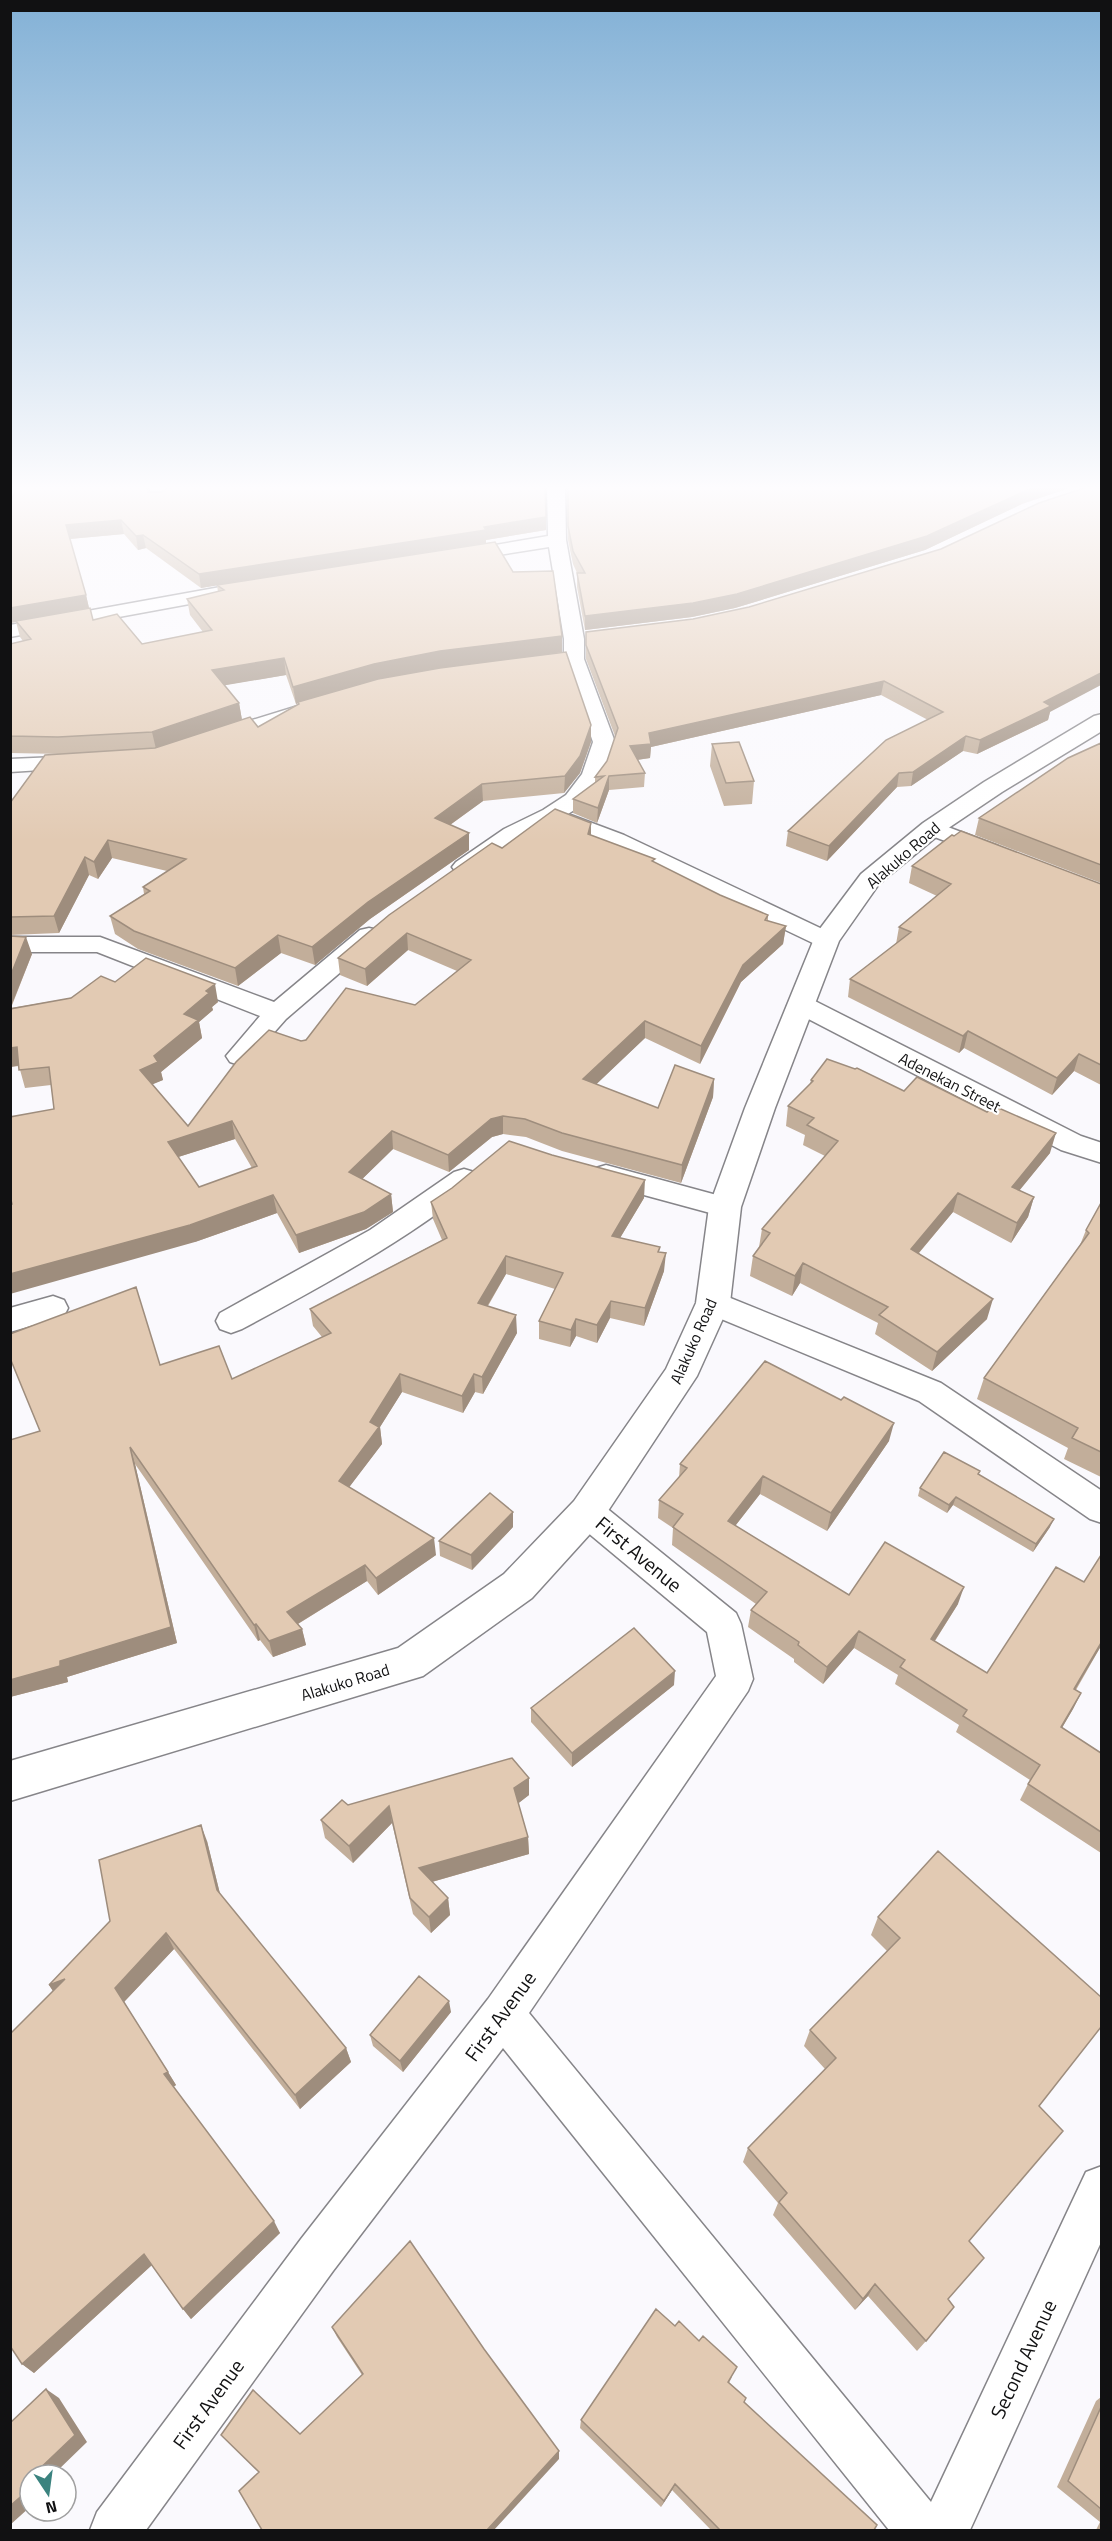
<svg xmlns="http://www.w3.org/2000/svg" width="1112" height="2541" font-family="'Titillium Web',sans-serif">
<style>
.lines{fill:none;stroke-linecap:round;stroke-linejoin:round}
.minor-casing{stroke:#868589;stroke-width:3}
.secondary-casing{stroke:#868589;stroke-width:3}
.minor{fill:#fff;fill-rule:evenodd}
.secondary{fill:#fff;fill-rule:evenodd}
.wall{fill:#c2ae9a;fill-rule:evenodd}
.shaded-wall{fill:#9e8d7d}
.building{fill:#e2cab3;stroke:#9e8d7d;stroke-width:1.5;fill-rule:evenodd}
.labels{text-anchor:middle;dominant-baseline:central;stroke-width:4.5;stroke-linejoin:round;paint-order:stroke}
.street-label{font-size:16px;fill:#111112;stroke:#fff}
.near-street-label{font-size:20px;fill:#111112;stroke:#fff}
</style>
<rect width="100%" height="100%" fill="#faf9fd"/>
<g class="lines">
<g class="minor-casing">
<path id="minor" d="M149,485H166L167,499L164,503H152Z
M547,485H565L566,540L584,639V659L615,742L604,775L582,805L568,814L624,835L835,935L838,940L835,945L826,947L817,945L608,845L552,823L520,839L472,872L464,874L456,872L452,867L456,862L504,829L543,810L566,795L582,774L593,742L564,659V639L549,547L460,561L454,560L451,556L454,552L460,551L548,536Z
M226,586L233,588L235,592L233,596L10,637V625Z
M314,701L321,703L324,707L321,711L217,743L210,741L206,737L210,733Z
M80,756L88,757L91,762L88,767L10,772V759Z
M932,821L998,846L1002,851L998,856L990,858L924,833L921,828L924,823Z
M369,928L378,930L381,935L378,940L286,1019L248,1062L239,1065L230,1062L226,1056L260,1016L97,952H10V937H100L274,1002L360,930Z
M802,997L811,999L1081,1136L1102,1143V1163L1061,1150L793,1011L789,1005L793,999Z
M606,1165L735,1200L739,1207L735,1214L725,1217L596,1182L592,1175L596,1168Z
M464,1169L474,1172L478,1179L474,1186C402,1243 322,1286 242,1329L231,1333L220,1329L216,1321L220,1313L370,1230L454,1172Z
M713,1291L941,1383L1102,1491V1523L1090,1519L919,1401L702,1311L698,1303L702,1295Z
M53,1296L64,1300L68,1308L64,1316L10,1332V1308Z
M587,1498L599,1502L736,1613L741,1624L753,1679L748,1691L529,2013L931,2502L1086,2172L1102,2166V2240L970,2530H889L503,2048L333,2271L146,2530H90L97,2512L301,2239L488,1999L716,1676L707,1632L575,1522L570,1512L575,1502Z"/>
</g>
<g class="secondary-casing">
<path id="secondary" d="M1102,714V731L1002,792L941,833L879,884L839,941L775,1108L741,1207L730,1303L697,1376L600,1523L532,1598L423,1676L10,1801V1761L398,1648L504,1574L574,1501L666,1369L696,1303L709,1207L745,1108L816,934L861,874L923,823L984,782L1094,716Z"/>
</g>
<use href="#minor" class="minor"/>
<use href="#secondary" class="secondary"/>
</g>
<path class="wall" d="M567,485L1022,504L925,550L735,608L692,617L585,630L577,587V573L573,564L568,540Z
M149,492L546,530L486,540V543L513,572L562,636V652L591,725V742L580,773L564,793L483,801L450,825L469,850L370,919L315,965L281,953L238,986L138,949L115,934L110,916L144,894L143,887L167,871L112,858L98,879L89,875L59,933L10,935V803L60,754L10,753V644L23,641L20,637L16,622L10,623V503ZM124,534L138,550L146,548L201,588L217,585L218,592L187,599L190,615L203,632L142,644L93,620L89,608L86,595L70,539ZM286,675L296,704L299,703V705L258,727L242,720L239,703L224,685Z
M941,549L1050,712L1048,720L977,754L963,751L911,786L897,787L827,861L786,846L788,831L928,720L881,695L651,747L650,758L637,760L645,773L644,787L609,790L597,823L573,813V799L595,783V777L607,761L615,736L586,659V632L693,619L749,607Z
M1101,743V883L975,835L979,818Z
M712,744L754,781L752,804L724,806L710,766Z
M591,823V835L654,862L720,895L768,915V921L786,926L783,944L741,982L700,1064L645,1038L596,1084L658,1108L714,1079L713,1097L681,1183L562,1151L526,1137L503,1134L492,1137L449,1172L393,1149L362,1179L391,1194L393,1212L366,1229L299,1253L277,1213L195,1242L12,1204L54,1109L51,1085L25,1088L19,1066L10,1067V936L32,954L11,1008L71,998L115,982L218,1002L212,1007L213,1010L199,1022L202,1038L161,1072L163,1080L152,1084L188,1126L301,1041L415,1005L457,971L408,950L367,986L340,975L338,958L502,848ZM235,1139L252,1168L199,1187L178,1157Z
M912,866L1101,884V1085L1074,1071L1052,1095L964,1048L959,1053L848,997L850,979L896,944L899,927L937,896L909,883Z
M811,1080L904,1091L1050,1153L1019,1190L1034,1197L1028,1217L1011,1243L953,1212L919,1253L987,1319L932,1371L875,1334L878,1323L800,1283L792,1296L750,1276L753,1256L759,1247L762,1229L825,1156L803,1145L805,1135L786,1126L788,1106L810,1084Z
M644,1198L620,1238L660,1247L659,1252L664,1271L644,1326L610,1318L597,1343L576,1336L570,1347L539,1339V1321L555,1289L506,1274L488,1306L517,1333L483,1394L475,1392L463,1413L402,1392L380,1427L382,1444L349,1487L436,1555L378,1595L367,1581L298,1624L302,1629L306,1645L273,1657L260,1640L258,1641L135,1464L177,1643L67,1677L68,1682L10,1697L40,1431L160,1365L232,1379L322,1337L313,1326L310,1309L442,1240L433,1219L431,1202Z
M1101,1203V1477L1064,1459L1068,1448L977,1399L984,1378L1080,1245L1086,1230Z
M889,1441L827,1531L760,1494L735,1526L849,1595L958,1604L935,1641L987,1673L1101,1646L1076,1690L1081,1693L1073,1709L1062,1728L1101,1753V1853L1020,1800L1030,1780L956,1732L959,1725L895,1684L898,1675L854,1648L823,1684L794,1662V1659L748,1627L751,1610L756,1604L672,1545L673,1528L658,1518L659,1500L679,1478L680,1464Z
M979,1475L1050,1527L1033,1552L953,1505L947,1513L918,1496L920,1488Z
M513,1527L472,1570L440,1556L439,1541Z
M674,1685L572,1767L531,1722V1708Z
M529,1778V1795L518,1803L528,1837L529,1854L432,1882L448,1898L450,1915L431,1933L413,1914L392,1823L353,1863L325,1838L321,1820L348,1805Z
M207,1841L220,1894L346,2048L351,2062L300,2109L174,1949L124,2002L176,2085L173,2087L280,2233L191,2319L183,2309L152,2265L34,2373L22,2364L53,1991L49,1985Z
M938,1851L1039,2107L969,2242L948,2299L926,2341L917,2351L868,2296L855,2310L773,2215L778,2203L743,2162L748,2148L825,2069L804,2046L810,2030L887,1951L871,1935L878,1917Z
M451,2012L403,2072L373,2046L370,2035Z
M675,2326L732,2377L729,2383L744,2402L874,2530H711L672,2490L661,2507L580,2428L581,2420Z
M332,2327L559,2459L300,2434L362,2375L337,2337Z
M1101,2397V2530H1096L1100,2522L1057,2487L1096,2401Z"/>
<path class="shaded-wall" d="M1042,485H1079L1022,504L925,550L735,608L692,617L585,630V616Z
M546,517V530L486,540V543L201,588L199,574Z
M121,520L124,534L69,539L66,525Z
M143,535L146,548L138,550L136,536Z
M86,595L89,608L10,623V608Z
M562,636V652L376,681L296,704L293,687L374,664L440,651Z
M284,658L286,675L215,687L212,670Z
M1101,673V685L1050,712L1048,720L977,754L980,740L1044,702Z
M884,681L881,695L651,747L650,758L629,761L630,746L649,733Z
M239,703L242,720L156,749L152,732Z
M591,725V742L580,773L564,793L565,776Z
M966,736L963,751L911,786L913,772Z
M899,773L897,787L827,861L829,846Z
M609,776V790L597,823L598,808Z
M482,784L483,801L436,835L435,818Z
M591,823V841L588,834Z
M469,833V850L370,919L315,965L312,947L368,902Z
M108,840L112,858L98,879L94,862Z
M85,857L89,875L59,933L54,916Z
M786,926L783,944L741,982L700,1064L701,1046L743,965Z
M407,933L408,950L367,986L365,969Z
M278,935L281,953L238,986L235,968Z
M26,937L32,954L10,1009V977Z
M215,984L218,1002L212,1007L213,1010L199,1022L202,1038L161,1072L163,1080L144,1088L140,1070L154,1056L184,1014L206,991Z
M645,1021V1038L583,1097V1079Z
M968,1031L964,1048L959,1053L963,1036Z
M17,1047L22,1065L10,1067V1048Z
M1079,1054L1074,1071L1052,1095L1057,1078Z
M714,1079L713,1097L681,1183L682,1165Z
M503,1116V1134L492,1137L449,1172L448,1155L491,1119Z
M232,1121L235,1139L172,1159L168,1142Z
M392,1131L393,1149L351,1190L349,1172Z
M1056,1133L1050,1153L1006,1207L1012,1187Z
M645,1180L644,1198L611,1253L612,1236Z
M958,1193L953,1212L906,1268L911,1249Z
M391,1194L393,1212L366,1229L299,1253L296,1235Z
M273,1195L277,1213L195,1242L10,1294V1274Z
M1034,1197L1028,1217L1011,1243L1017,1223Z
M666,1253L664,1271L644,1326L645,1308Z
M506,1256V1274L479,1320L478,1303Z
M803,1263L800,1283L792,1296L795,1276Z
M993,1299L987,1319L932,1371L937,1352Z
M611,1301L610,1318L597,1343V1325Z
M516,1315L517,1333L483,1394L482,1377Z
M576,1319V1336L570,1347L571,1330Z
M400,1374L402,1392L380,1427L382,1444L341,1498L339,1481L370,1422Z
M474,1374L475,1392L463,1413L462,1396Z
M894,1423L889,1441L827,1531L831,1513Z
M130,1447L135,1464L177,1643L67,1677L68,1682L10,1697V1680L60,1661Z
M763,1476L760,1494L725,1539L728,1521Z
M956,1497L953,1505L947,1513L949,1505Z
M513,1512V1527L472,1570L471,1555Z
M1054,1519L1050,1527L1033,1552L1036,1544Z
M434,1538L436,1555L378,1595L376,1578Z
M365,1565L367,1581L291,1628L287,1612Z
M964,1587L958,1604L925,1656L931,1639Z
M256,1624L260,1640L258,1641L254,1625Z
M302,1629L306,1645L273,1657L269,1641Z
M859,1631L854,1648L823,1684L827,1667Z
M1101,1643V1646L1066,1705L1074,1689Z
M675,1671L674,1685L572,1767V1753Z
M1081,1693L1073,1709L1053,1743L1061,1727Z
M529,1778V1795L515,1806L514,1788Z
M389,1806L392,1823L353,1863L349,1846Z
M201,1825L207,1841L223,1906L217,1890Z
M528,1837L529,1854L421,1885L419,1868Z
M448,1898L450,1915L431,1933L429,1917Z
M166,1933L174,1949L124,2002L115,1988Z
M65,1979L59,2000L49,1985Z
M449,2001L451,2012L403,2072L400,2061Z
M346,2048L351,2062L300,2109L295,2095Z
M168,2072L176,2085L172,2088L164,2074Z
M274,2221L280,2233L191,2319L183,2309Z
M144,2254L153,2264L34,2373L22,2364Z
M875,2284L868,2296L855,2310L863,2299Z
M46,2389L59,2398L87,2442L53,2475H33Z
M559,2451V2459L494,2530H487Z
M30,2478V2507L10,2525V2506L23,2484Z
M675,2484L672,2490L661,2507L664,2501Z"/>
<path class="building" d="M18,485H147L148,492H162L167,487L166,485H545L546,517L484,527L486,530L199,574L143,535L136,536L121,520L66,525L86,595L10,608V503Z
M568,485H1042L1025,491L927,536L737,594L693,603L585,616L577,573H585L573,551L568,526Z
M1093,485H1101V673L1044,702L1051,706L980,740L966,736L913,772L899,773L829,846L788,831L886,740L943,712L884,681L649,733L651,744L630,746L645,773L609,776L598,808L573,799L604,776L595,777L607,761L618,728L586,645V632L693,619L749,607L941,549L1039,503Z
M495,542L513,572L553,571L562,636L440,651L374,664L293,687L284,658L212,670L239,703L152,732L58,737L10,736V644L31,639L16,621L90,608L93,620L117,614L142,644L212,630L187,599L224,590L217,585Z
M566,652L591,725L580,756L565,776L482,784L435,818L469,833L368,902L312,947L278,935L235,968L134,931L110,916L150,891L143,887L186,859L108,840L94,862L85,857L54,916L10,917V803L45,755L155,748L250,717L258,727L299,704L298,702L378,679L440,668Z
M739,742L754,781L726,783L712,744Z
M1101,743V865L979,818L1068,758Z
M555,809L591,823L588,834L655,859L652,861L720,895L768,915L765,920L786,926L743,965L701,1046L645,1021L583,1079L658,1108L675,1065L714,1079L682,1165L562,1133L525,1119L503,1116L491,1119L448,1155L392,1131L349,1172L391,1194L364,1212L296,1235L273,1195L190,1225L10,1274V1205L12,1204L10,1196V1117L54,1109L49,1067L19,1070L17,1047L10,1048V1009L71,998L101,976L115,982L146,958L215,984L206,991L209,993L184,1014L198,1020L154,1056L158,1062L140,1070L188,1126L236,1062L269,1030L301,1041L306,1040L346,988L415,1005L471,960L407,933L365,969L338,958L389,915L492,843L502,848ZM232,1121L257,1166L199,1187L168,1142Z
M961,831L1101,884V1065L1079,1054L1057,1078L968,1031L963,1036L850,979L911,932L899,927L951,884L912,866L952,835L954,836Z
M10,936L26,937L10,977Z
M827,1059L855,1069L857,1068L904,1091L917,1077L987,1112L994,1106L1056,1133L1012,1187L1034,1197L1017,1223L958,1193L911,1249L993,1299L937,1352L879,1315L888,1307L803,1263L795,1276L753,1256L770,1233L762,1229L838,1141L807,1125L814,1118L788,1106L813,1081L811,1080Z
M509,1141L552,1155L645,1180L612,1236L660,1247L658,1252L666,1253L645,1308L611,1301L597,1325L576,1319L571,1330L539,1321L563,1273L506,1256L478,1303L516,1315L482,1377L474,1374L462,1396L400,1374L370,1422L379,1427L339,1481L434,1538L376,1578L365,1565L287,1612L302,1629L269,1641L256,1624L254,1625L130,1447L171,1627L60,1661V1666L10,1680V1440L40,1431L10,1358V1334L136,1287L160,1365L219,1346L232,1379L331,1333L310,1309L447,1238L431,1202L452,1188Z
M1101,1203V1452L1072,1438L1078,1428L984,1378L1089,1233L1086,1230Z
M765,1361L841,1400L844,1397L894,1423L831,1513L763,1476L728,1521L849,1595L885,1542L964,1587L931,1639L987,1673L1056,1567L1084,1582L1101,1555V1643L1074,1689L1081,1693L1061,1727L1101,1753V1832L1028,1784L1040,1765L963,1716L967,1710L900,1667L905,1660L859,1631L827,1667L798,1645L799,1642L751,1610L767,1592L673,1527L683,1514L659,1500L687,1468L680,1464Z
M944,1452L980,1471L978,1474L1054,1519L1036,1544L956,1497L949,1505L920,1488Z
M490,1493L513,1512L471,1555L439,1541Z
M634,1628L675,1671L572,1753L531,1708Z
M512,1758L529,1778L514,1788L528,1837L419,1868L448,1898L429,1917L410,1898L389,1806L349,1846L321,1820L342,1800L348,1805Z
M201,1825L217,1890L346,2048L295,2095L166,1933L115,1988L168,2072L164,2074L274,2221L183,2309L144,2254L22,2364L10,2346V2034L65,1979L49,1985L110,1921L99,1860Z
M938,1851L1101,1997V2027L1039,2106L1063,2131L969,2241L984,2258L948,2299L954,2307L926,2341L875,2284L863,2299L779,2202L787,2193L748,2148L836,2058L810,2030L900,1938L878,1917Z
M419,1976L449,2001L400,2061L370,2035Z
M410,2241L484,2349L559,2451L487,2530H262L239,2491L259,2472L221,2435L253,2390L300,2434L363,2374L332,2327Z
M656,2309L675,2326L679,2321L699,2341L703,2336L737,2367L728,2382L746,2398L744,2402L877,2525L874,2530H720L675,2484L664,2501L581,2420Z
M46,2389L75,2435L33,2475H30V2478L23,2484L27,2491L10,2506V2423Z
M1101,2407V2509L1068,2481Z"/>
<linearGradient id="sky" x2="0" y2="1"><stop stop-color="#83b1d6"/><stop offset="0.58" stop-color="#fdfcfe"/><stop offset="1" stop-color="#fdfcfe" stop-opacity="0"/></linearGradient>
<rect width="1112" height="841" fill="url(#sky)"/>
<g class="labels">
<g class="street-label">
<text transform="translate(903 855) rotate(-41)">Alakuko Road</text>
<text transform="translate(950 1082) rotate(27)">Adenekan Street</text>
<text transform="translate(693 1341) rotate(-66)">Alakuko Road</text>
<text transform="translate(345 1682) rotate(-17)">Alakuko Road</text>
</g>
<g class="near-street-label">
<text transform="translate(639 1554) rotate(40)">First Avenue</text>
<text transform="translate(500 2016) rotate(-54)">First Avenue</text>
<text transform="translate(1023 2359) rotate(-65)">Second Avenue</text>
<text transform="translate(208 2404) rotate(-54)">First Avenue</text>
</g>
</g>
<rect width="1112" height="2541" fill="none" stroke="#111112" stroke-width="24"/>
<g transform="translate(48 2493) rotate(167)"><circle r="28" fill="#ffffff" stroke="#a0a0a0" stroke-width="1.5"/>
<path d="M0-4.5L10 22L0 15L-10 22Z" fill="#3b837f"/>
<text y="-9" font-size="16" font-weight="bold" text-anchor="middle" fill="#111112">N</text>
</g>
</svg>
